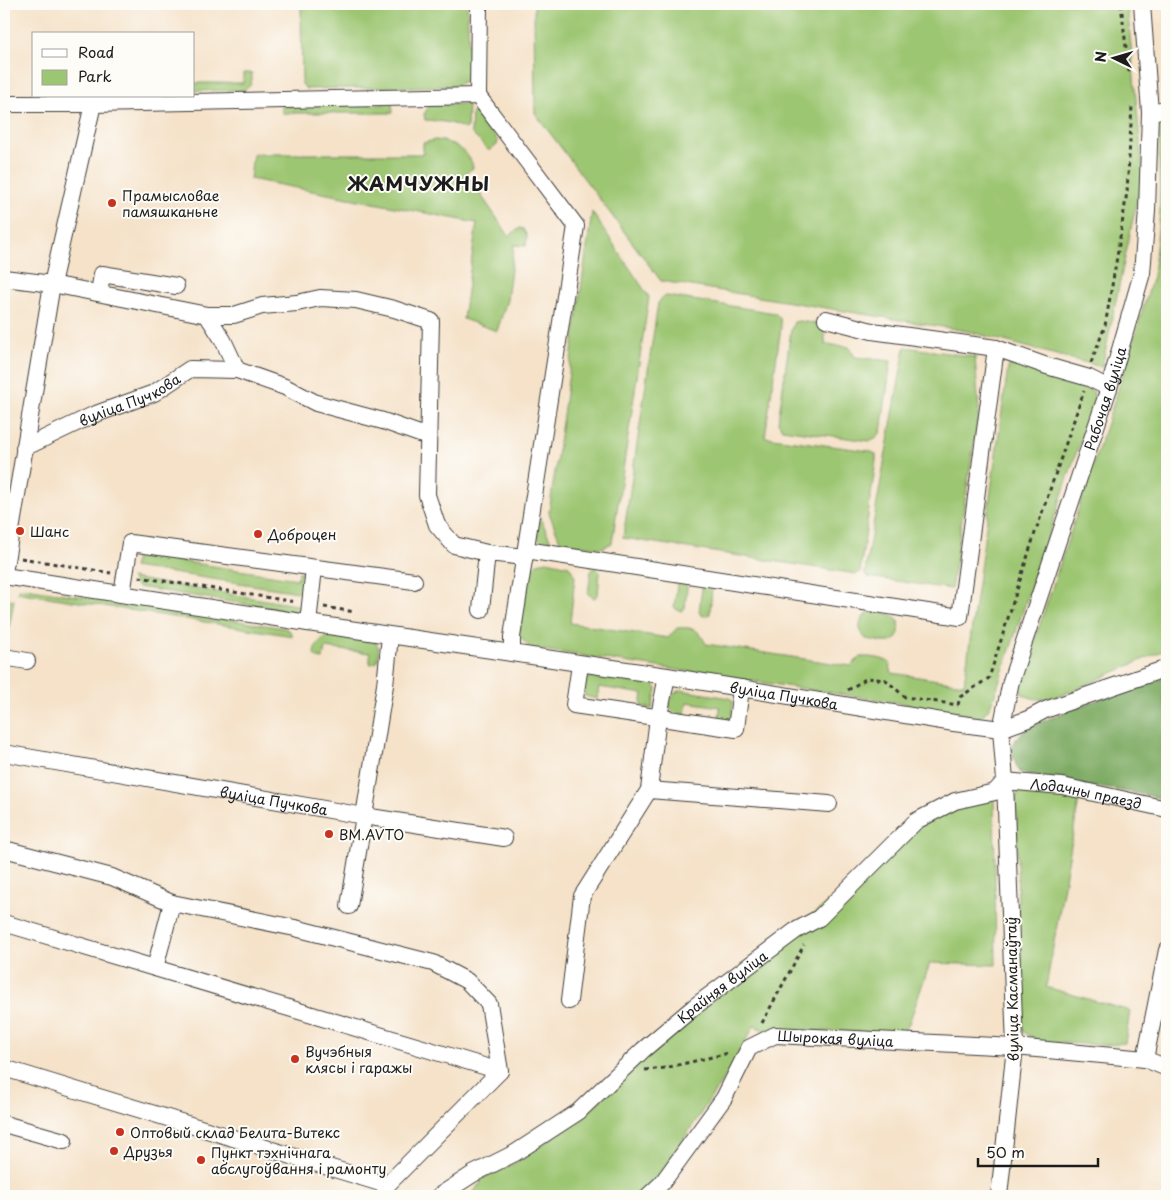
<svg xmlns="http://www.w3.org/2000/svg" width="1171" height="1200" font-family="'Playpen Sans',sans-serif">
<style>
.green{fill:#9dc672;stroke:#5c7147}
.forest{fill:#7eab64;stroke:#4d6440}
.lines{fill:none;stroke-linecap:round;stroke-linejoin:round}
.minor-casing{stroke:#3d3a36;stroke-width:18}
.path{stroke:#3d3a36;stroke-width:3;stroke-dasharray:4 4;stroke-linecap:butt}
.minor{stroke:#fff;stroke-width:16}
.poi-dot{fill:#c8321e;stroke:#fdfcf7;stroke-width:2}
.labels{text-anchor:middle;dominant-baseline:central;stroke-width:4;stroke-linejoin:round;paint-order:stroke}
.poi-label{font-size:14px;fill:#1c1c1c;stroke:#fdfcf7;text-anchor:start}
.street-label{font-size:14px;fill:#1c1c1c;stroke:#fdfcf7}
.district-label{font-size:19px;font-weight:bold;letter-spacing:1px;fill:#1c1c1c;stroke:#fdfcf7}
</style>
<rect width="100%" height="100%" fill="#fdfcf7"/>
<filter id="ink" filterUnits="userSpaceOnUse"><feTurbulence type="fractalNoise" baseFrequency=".02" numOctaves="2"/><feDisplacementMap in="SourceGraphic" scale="10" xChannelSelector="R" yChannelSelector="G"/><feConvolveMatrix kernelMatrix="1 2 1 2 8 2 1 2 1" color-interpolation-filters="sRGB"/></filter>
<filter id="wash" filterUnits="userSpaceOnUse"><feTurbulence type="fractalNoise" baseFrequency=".0096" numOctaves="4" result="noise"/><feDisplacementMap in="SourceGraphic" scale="20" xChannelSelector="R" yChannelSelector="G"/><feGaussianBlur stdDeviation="1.12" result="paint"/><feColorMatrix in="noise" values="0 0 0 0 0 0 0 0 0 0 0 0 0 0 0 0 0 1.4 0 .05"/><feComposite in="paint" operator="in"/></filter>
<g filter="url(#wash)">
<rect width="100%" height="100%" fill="#f5e2c9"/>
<path class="green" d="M301,4H467L470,73L466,80L455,86L306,89L302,84Z
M534,4H1127L1143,172L1102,367L967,331L661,281L535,113Z
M243,73H252C252,82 252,87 243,90L194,91V83H243Z
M392,104L393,113H282V106Z
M468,104L467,128L465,129C452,122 440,121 425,120L424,114L430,105Z
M475,111L480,115L498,141L497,145L490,150H488L471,133L472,112Z
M1159,125L1167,126V649L1060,696C1045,699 1034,702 1021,693V681L1118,390L1153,276L1160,212Z
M435,140C451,141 471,151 473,168L466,173L509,236L520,228L523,229L527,236L526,246L514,245L507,300L497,331L463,319L477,223L250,179L253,154H423V143Z
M592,212L649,297L612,543L602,548L561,543L549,513Z
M667,296L775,313L780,318L781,327L765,437L869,451L876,454V460L860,572L857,574L623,538L658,303L663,297Z
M799,321C818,324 826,322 825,344L849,347L855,357L891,361L881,432L877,437L869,441L782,429L778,422L791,330L794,322Z
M905,347L975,357L979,411L951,589L868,577L865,574L868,553Z
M1019,362L1093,391L1095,397L995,694C991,704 989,712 979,717L900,703L530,648L519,635L529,571L537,563L547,561L569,566L575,576L570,623L668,638L677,628C695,627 698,629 706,644L851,666L860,657C871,657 879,657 889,662L892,673L964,684L1008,368L1011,363Z
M540,517L552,544L544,543L538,539L537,531Z
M141,555L297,579L299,572L306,570L305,593L133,567L136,558Z
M596,568L600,572L598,595L594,598L588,594L591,571L593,569Z
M131,578L302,606L300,609L294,612L138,587L135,585Z
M681,583L686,584L687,588L685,608L681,611L677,610L674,607L677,585Z
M706,585L710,586L712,588L710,614L705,616L701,615L699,612L702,588Z
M25,588L284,628L290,631L293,636L16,592L19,589Z
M8,599L14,600L6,644C0,631 5,613 8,599Z
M869,612C877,613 887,612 893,616C903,621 901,640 890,642C883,643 873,640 866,639C857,629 858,620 869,612Z
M327,636L376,642C380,649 379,656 376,663L370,664V653L325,648L323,659L317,658L314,655C314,646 320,640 327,636Z
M591,677L653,683L657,689L652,709L641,706L643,694L599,687L597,699L585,696L583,690L587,678Z
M680,690L730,698L733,702L731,721L719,720L720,707L687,702L685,715L675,713L670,709L669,703L675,693Z
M1024,788L1079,800L1046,987L1130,1011L1125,1043L1107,1045L1040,1042L1025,1033L1020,1024L1016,796L1019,790Z
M994,799L996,965L930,963L909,1023L904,1032L766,1031L754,1026L730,1069L660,1175L637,1196H470L480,1184L482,1178L513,1164L582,1118L641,1061L920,824L961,805Z"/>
<path class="forest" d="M1167,677V693L1163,695L1167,717V800C1119,787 1068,787 1020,772C1014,762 1008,748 1018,737C1024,729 1035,725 1044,721C1083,703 1126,691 1167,677Z"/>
</g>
<g filter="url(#ink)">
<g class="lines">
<g class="minor-casing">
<g id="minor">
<path d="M478,96L479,4"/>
<path d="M4,104H93L478,96L576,226L512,637V653"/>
<path d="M1150,112L1167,109"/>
<path d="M4,278L52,284L207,315L223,340L237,370L285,387L316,403L383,421L428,437"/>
<path d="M99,293L102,274L176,286"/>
<path d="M207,315H234L262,306L297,303L320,298L356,300L394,309L431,321L427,495L437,525L454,545L487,553"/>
<path d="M826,319L872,331L996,348L1047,366L1089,378L1109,388"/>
<path id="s1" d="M24,448L93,415L154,393L190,369L237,370"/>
<path d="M526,550L960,617L996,348"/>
<path d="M4,573L52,284L93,104"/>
<path id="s2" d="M4,576L308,623L667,676L954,723L1001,729L1028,719L1045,710L1167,668"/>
<path d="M122,594L130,543L414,581"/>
<path d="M481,610L487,553L525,557"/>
<path d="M308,623L314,568"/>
<path d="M4,657L27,661"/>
<path d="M580,665L574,705L736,729L741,688"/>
<path id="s3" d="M4,753L364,816L385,685L390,636"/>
<path id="s4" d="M1005,781L1062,786L1167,809"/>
<path d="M649,790L829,804"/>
<path d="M4,849L112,877L172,903L155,968"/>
<path d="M172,903L295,928L433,963L467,981L489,1004L500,1071"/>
<path d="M349,906L364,816L504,838"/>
<path d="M4,923L500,1071L387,1185L4,1068"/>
<path d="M569,1001L582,896L649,790L657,726L667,676"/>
<path d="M1145,1059L1167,950"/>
<path d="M4,1124L64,1141"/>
<path id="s5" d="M439,1196L473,1174L515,1153L578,1112L643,1050L694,1007L795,931L819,918L916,821L955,801L995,792L1005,781"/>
<path id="s6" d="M648,1196L662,1183L724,1098L749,1048L775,1035L1015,1047L1145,1059L1167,1068"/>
<path id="s7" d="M999,1196L1015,1047L1005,781L1001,729L1011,681L1109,388L1142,273L1147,211L1150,112L1142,4"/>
</g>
</g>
<path class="path" d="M1121,4L1129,73
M1091,363L1105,326L1117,257L1127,192L1132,106
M21,558L111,573
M139,577L296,602
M324,607L355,612
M848,690L867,678L886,680L905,697L958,705
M958,705L960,697L989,678L1034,536L1084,391
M762,1023L804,945
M645,1070L665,1068L729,1053"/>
<use href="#minor" class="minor"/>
</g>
</g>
<g class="poi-dot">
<circle cx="112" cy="203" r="5"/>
<circle cx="20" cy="531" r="5"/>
<circle cx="258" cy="534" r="5"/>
<circle cx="329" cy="834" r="5"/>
<circle cx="295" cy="1059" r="5"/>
<circle cx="120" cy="1132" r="5"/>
<circle cx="114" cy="1151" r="5"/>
<circle cx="201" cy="1160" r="5"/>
</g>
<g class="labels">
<g class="poi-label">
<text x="122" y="195">Прамысловае<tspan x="122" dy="16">памяшканьне</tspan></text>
<text x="30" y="531">Шанс</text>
<text x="268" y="534">Доброцен</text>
<text x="339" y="834">BM.AVTO</text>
<text x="305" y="1051">Вучэбныя<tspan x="305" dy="16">клясы і гаражы</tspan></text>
<text x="130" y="1132">Оптовый склад Белита-Витекс</text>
<text x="124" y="1151">Друзья</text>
<text x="211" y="1152">Пункт тэхнічнага<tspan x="211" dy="16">абслугоўвання і рамонту</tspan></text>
</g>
<g class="street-label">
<text stroke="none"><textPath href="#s7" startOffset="815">Рабочая вуліца</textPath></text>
<text stroke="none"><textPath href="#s1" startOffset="116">вуліца Пучкова</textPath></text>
<text stroke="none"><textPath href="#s2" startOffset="789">вуліца Пучкова</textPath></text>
<text stroke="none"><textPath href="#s4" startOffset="82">Лодачны праезд</textPath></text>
<text stroke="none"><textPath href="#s3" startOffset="274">вуліца Пучкова</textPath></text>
<text stroke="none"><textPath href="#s5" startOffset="354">Крайняя вуліца</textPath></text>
<text transform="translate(1012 989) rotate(-91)">вуліца Касманаўтаў</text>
<text stroke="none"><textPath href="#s6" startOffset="270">Шырокая вуліца</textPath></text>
</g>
<g class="district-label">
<text x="419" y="183">ЖАМЧУЖНЫ</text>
</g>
</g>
<rect width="1171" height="1200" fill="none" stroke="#fdfcf7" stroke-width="20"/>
<rect x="32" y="32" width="162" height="65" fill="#fdfcf7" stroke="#a3a29f"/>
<rect x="42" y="49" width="25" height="8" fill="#ffffff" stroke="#a3a29f"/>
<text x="78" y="58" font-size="15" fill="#1c1c1c">Road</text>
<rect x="42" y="70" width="25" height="15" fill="#9dc672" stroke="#a3a29f"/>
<text x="78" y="82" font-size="15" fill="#1c1c1c">Park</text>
<g transform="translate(1114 58) rotate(275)" stroke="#fdfcf7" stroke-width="4" paint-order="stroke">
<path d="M0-4L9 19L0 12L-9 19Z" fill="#1c1c1c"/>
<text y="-8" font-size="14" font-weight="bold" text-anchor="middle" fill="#1c1c1c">N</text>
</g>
<path d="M978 1158v8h120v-8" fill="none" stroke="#1c1c1c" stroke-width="2.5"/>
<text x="986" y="1158" font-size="15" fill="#1c1c1c" stroke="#fdfcf7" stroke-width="4" paint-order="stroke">50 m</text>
</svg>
